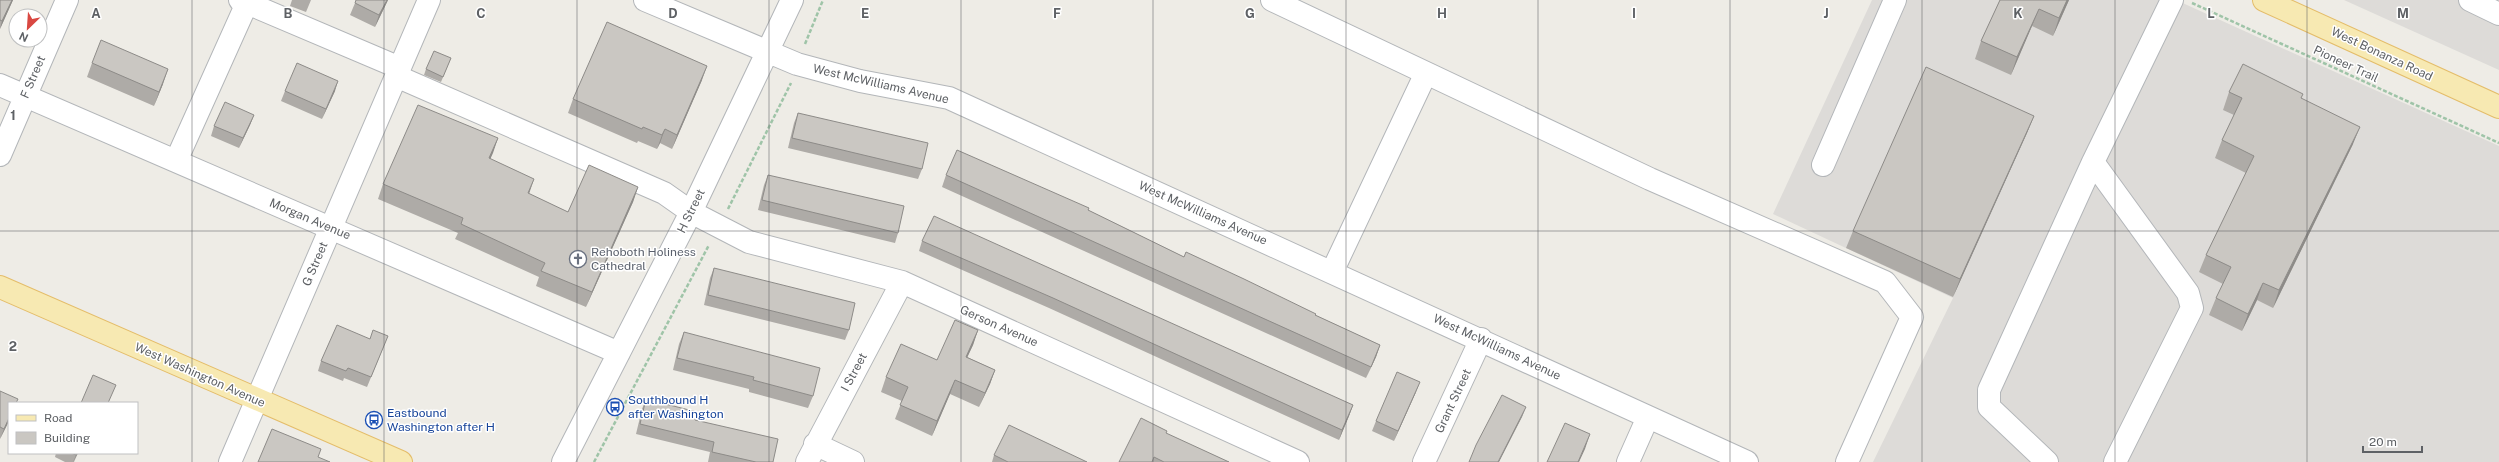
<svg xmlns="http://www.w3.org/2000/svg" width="2499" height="462" font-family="'Public Sans',sans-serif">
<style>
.industrial{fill:#dddbd8}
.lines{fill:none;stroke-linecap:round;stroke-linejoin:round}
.minor-casing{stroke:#b3b6b9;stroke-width:24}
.major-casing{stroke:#e4bd6a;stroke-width:24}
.path{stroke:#9fc4a8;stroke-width:2.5;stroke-dasharray:4 2;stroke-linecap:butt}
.minor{stroke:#fff;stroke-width:22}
.major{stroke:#f7e9b2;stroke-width:22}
.wall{fill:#aeaba7}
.shaded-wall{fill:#8d8b88}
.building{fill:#cac7c2;stroke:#8d8b88}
.grid{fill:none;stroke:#5e6165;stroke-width:1;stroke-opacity:0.55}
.labels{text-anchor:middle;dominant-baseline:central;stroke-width:3;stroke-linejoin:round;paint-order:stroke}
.street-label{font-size:12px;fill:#5e6165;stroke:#fff}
.worship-label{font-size:12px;fill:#5b616d;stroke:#fff;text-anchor:start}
.transit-label{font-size:12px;fill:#164399;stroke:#fff;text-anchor:start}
.grid-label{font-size:13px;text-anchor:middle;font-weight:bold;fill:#5e6165;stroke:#fff;stroke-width:3;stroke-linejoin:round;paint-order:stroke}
</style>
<rect width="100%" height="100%" fill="#eeece6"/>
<path class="industrial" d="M1872,0H2176L2499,146V462H1873L1953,298L1773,214Z
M2344,0H2499V70Z"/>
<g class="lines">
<g class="minor-casing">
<path id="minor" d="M240,0L400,68
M645,0L797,64L860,81L949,98L1747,462
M1272,0L1650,179L1885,282L1912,317L1847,462
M2470,0L2499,14
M396,76L664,193L691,212L749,242L902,282L1298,462
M0,85L619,353
M0,155L67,0
M176,161L247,3
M2093,162L2188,293L2192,308L2115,462
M1823,165L1895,0
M1332,272L1426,73
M815,444L853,462
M230,462L429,0
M563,462L691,212L792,0
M807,462L902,282
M1424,462L1481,339
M1628,462L1648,417
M2047,462L1989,407V390L2093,162L2172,0"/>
</g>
<g class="major-casing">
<path id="major" d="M2264,0L2499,107
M0,287L401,462"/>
</g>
<path class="path" d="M2192,3L2499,143
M805,44L823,0
M728,209L791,83
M594,462L709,245"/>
<use href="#minor" class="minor"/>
<use href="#major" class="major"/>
</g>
<path class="wall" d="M0,0H13L0,29Z
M292,0H311L306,12L290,6Z
M388,0L375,27L350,15L355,3Z
M2000,0H2069L2053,36L2032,26L2011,75L1975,59L1981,41Z
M451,58L441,82L424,75L426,69Z
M92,63L163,84L154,106L87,77Z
M702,80L672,149L660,143L657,149L638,141L637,143L568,113L573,99Z
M285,91H335L322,119L281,101Z
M2229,92L2301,98L2353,144L2273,308L2257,300L2242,331L2209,315L2216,298L2223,284L2199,272L2206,255L2246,173L2215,158L2222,140L2234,115L2223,110Z
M798,113L922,169L918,179L788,148L794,123Z
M254,115L250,125L239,148L211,136L214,126Z
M2034,116L2027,133L1953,297L1846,248L1853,231Z
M498,138L490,159L529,194L568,212L638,187L633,202L586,307L536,286L539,277L455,239L458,233L378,199L383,184Z
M768,175L898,233L895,243L758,210L764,185Z
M946,175L1088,210L1184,257L1315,315L1380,345L1376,357L1366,378L942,187Z
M922,241L1353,405L1349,416L1339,440L1049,308L919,251Z
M714,268L849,330L845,340L704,305L710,278Z
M978,330L973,345L967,357L995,370L990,384L979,407L950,394L932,436L895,419L902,401L881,392L886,377L937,360Z
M684,332L813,396L808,408L749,392V389L673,370L679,344Z
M370,339L384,346L367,387L344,378L343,381L318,371L321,361Z
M0,391L9,403V421L0,439Z
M1416,392L1394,441L1372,431L1376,421Z
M646,399L695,420L773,462H708L710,452L636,434L642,409Z
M1166,434L1229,462H1119Z
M56,453H78L74,462H65L55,457Z
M994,455L1087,462H992Z"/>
<path class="shaded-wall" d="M12,0H13L0,29L2,21Z
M387,0H388L375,27L379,15Z
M2067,0H2069L2053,36L2059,18Z
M2039,9L2032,26L2011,75L2017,57Z
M707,66L702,80L672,149L677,135Z
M168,69L163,84L154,106L159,92Z
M338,81L335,91L322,119L326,109Z
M254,115L250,125L239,148L243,138Z
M2034,116L2027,133L1953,297L1960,279Z
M2360,127L2353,144L2273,308L2279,290Z
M665,129L660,143L657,149L662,135Z
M498,138L493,153L484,173L489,158Z
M534,179L529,194L528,193Z
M638,187L633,202L586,307L592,292Z
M2263,283L2257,300L2242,331L2248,314Z
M978,330L973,345L961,371L966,357Z
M1380,345L1376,357L1366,378L1371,367Z
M995,370L990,384L979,407L985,393Z
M955,380L950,394L932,436L937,421Z
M1420,382L1416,392L1394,441L1398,431Z
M1353,405L1349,416L1339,440L1342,430Z
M1526,407L1522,417L1499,462H1498Z
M9,418V421L0,439L4,429Z
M1590,434L1585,449L1579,462H1578Z
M77,453H78L73,462Z"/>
<path class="building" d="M0,0H12L2,21L0,20Z
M356,0H387L379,15L355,3Z
M2000,0H2067L2059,18L2039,9L2017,57L1981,41Z
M607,22L707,66L677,135L665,129L662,135L643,127L642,129L573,99Z
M101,40L168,69L159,92L92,63Z
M434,51L451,58L443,77L426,69Z
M297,63L338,81L326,109L285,91Z
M2243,64L2303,94L2301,98L2360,127L2279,290L2263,283L2248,314L2216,298L2231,267L2206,255L2254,156L2222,140L2242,98L2229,92Z
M1926,67L2034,116L1960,279L1853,231Z
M225,102L254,115L243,138L214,126Z
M418,105L498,138L489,158L534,179L528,193L568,212L589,165L638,187L592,292L541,271L545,263L461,224L463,218L383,184Z
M798,113L928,143L922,169L792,138Z
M957,150L1089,208L1088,210L1184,257L1186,252L1244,279L1316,314L1315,315L1380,345L1371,367L946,175Z
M768,175L904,206L898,233L762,200Z
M934,216L1353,405L1342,430L1053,298L922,241Z
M714,268L855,303L849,330L708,295Z
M955,320L978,330L966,357L995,370L985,393L955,380L937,421L900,405L908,387L886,377L901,344L937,360Z
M337,325L370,339L373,330L388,336L371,377L348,368L346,371L321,361Z
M684,332L820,368L813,396L753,380L754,377L677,358Z
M1397,372L1420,382L1398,431L1376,421Z
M93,375L116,385L108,403H81Z
M0,391L18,399L16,403H9V418L4,429L0,427Z
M1502,395L1526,407L1498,462H1469L1476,445Z
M646,399L697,412L695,420L778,439L773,462H756L712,452L714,442L640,424Z
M1141,418L1167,431L1166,433L1229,462H1164L1154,457L1152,462H1119Z
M1565,423L1590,434L1578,462H1547Z
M1009,425L1087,462H1008L994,455Z
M272,429L321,449L318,457L330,462H258Z
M71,453H77L76,455Z"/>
<path class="grid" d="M192,0V462M384,0V462M577,0V462M769,0V462M961,0V462M1153,0V462M1346,0V462M1538,0V462M1730,0V462M1922,0V462M2115,0V462M2307,0V462M0,231H2499"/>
<defs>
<g id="church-ring" transform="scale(0.9)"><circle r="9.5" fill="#fff" stroke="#6b7280" stroke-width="1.5"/><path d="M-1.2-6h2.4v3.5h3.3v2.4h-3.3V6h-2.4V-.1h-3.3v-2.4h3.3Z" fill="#6b7280"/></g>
<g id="bus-ring" transform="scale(0.9)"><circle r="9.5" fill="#fff" stroke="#1a4fb4" stroke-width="1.5"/><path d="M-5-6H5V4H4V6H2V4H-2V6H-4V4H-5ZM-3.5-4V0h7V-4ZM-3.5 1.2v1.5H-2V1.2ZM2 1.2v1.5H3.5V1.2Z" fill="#1a4fb4"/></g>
</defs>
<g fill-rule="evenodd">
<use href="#church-ring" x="578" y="259"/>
<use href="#bus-ring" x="615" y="407"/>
<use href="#bus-ring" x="374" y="420"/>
</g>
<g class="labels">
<g class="street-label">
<text transform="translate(2382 54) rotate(25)">West Bonanza Road</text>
<text transform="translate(2346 64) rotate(25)">Pioneer Trail</text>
<text transform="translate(33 77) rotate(-67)">F Street</text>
<text transform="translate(881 84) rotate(13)">West McWilliams Avenue</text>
<text transform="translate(691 211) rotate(-64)">H Street</text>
<text transform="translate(1203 213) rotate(24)">West McWilliams Avenue</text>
<text transform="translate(310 219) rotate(23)">Morgan Avenue</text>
<text transform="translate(315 264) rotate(-67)">G Street</text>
<text transform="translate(999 326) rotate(24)">Gerson Avenue</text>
<text transform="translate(1497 347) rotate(25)">West McWilliams Avenue</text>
<text transform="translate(854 372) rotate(-62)">I Street</text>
<text transform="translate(200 375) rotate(24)">West Washington Avenue</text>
<text transform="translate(1453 401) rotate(-65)">Grant Street</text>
</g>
<g class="worship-label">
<text x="591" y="252">Rehoboth Holiness<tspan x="591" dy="14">Cathedral</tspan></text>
</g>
<g class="transit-label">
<text x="628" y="400">Southbound H<tspan x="628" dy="14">after Washington</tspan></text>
<text x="387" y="413">Eastbound<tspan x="387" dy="14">Washington after H</tspan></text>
</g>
</g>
<g class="grid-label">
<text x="96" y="18">A</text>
<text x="288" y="18">B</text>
<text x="481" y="18">C</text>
<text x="673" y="18">D</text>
<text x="865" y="18">E</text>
<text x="1057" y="18">F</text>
<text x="1250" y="18">G</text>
<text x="1442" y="18">H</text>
<text x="1634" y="18">I</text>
<text x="1826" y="18">J</text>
<text x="2018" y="18">K</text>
<text x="2211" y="18">L</text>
<text x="2403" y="18">M</text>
<text x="13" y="120">1</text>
<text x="13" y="351">2</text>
</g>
<rect x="8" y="402" width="130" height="52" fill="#ffffff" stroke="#bfc0c1"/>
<rect x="16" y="415" width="20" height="6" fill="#f7e9b2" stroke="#bfc0c1"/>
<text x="44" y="422" font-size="12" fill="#5e6165">Road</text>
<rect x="16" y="432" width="20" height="12" fill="#cac7c2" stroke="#bfc0c1"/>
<text x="44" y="442" font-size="12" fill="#5e6165">Building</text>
<g transform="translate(28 28) rotate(205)"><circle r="19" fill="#ffffff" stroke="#bfc0c1"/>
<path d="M0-3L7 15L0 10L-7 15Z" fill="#d94842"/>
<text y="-6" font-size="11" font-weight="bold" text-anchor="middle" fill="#5e6165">N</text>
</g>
<path d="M2363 446v6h59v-6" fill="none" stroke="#5e6165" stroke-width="2"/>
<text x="2369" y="446" font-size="12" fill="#5e6165" stroke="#ffffff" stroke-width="3" paint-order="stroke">20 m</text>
</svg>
